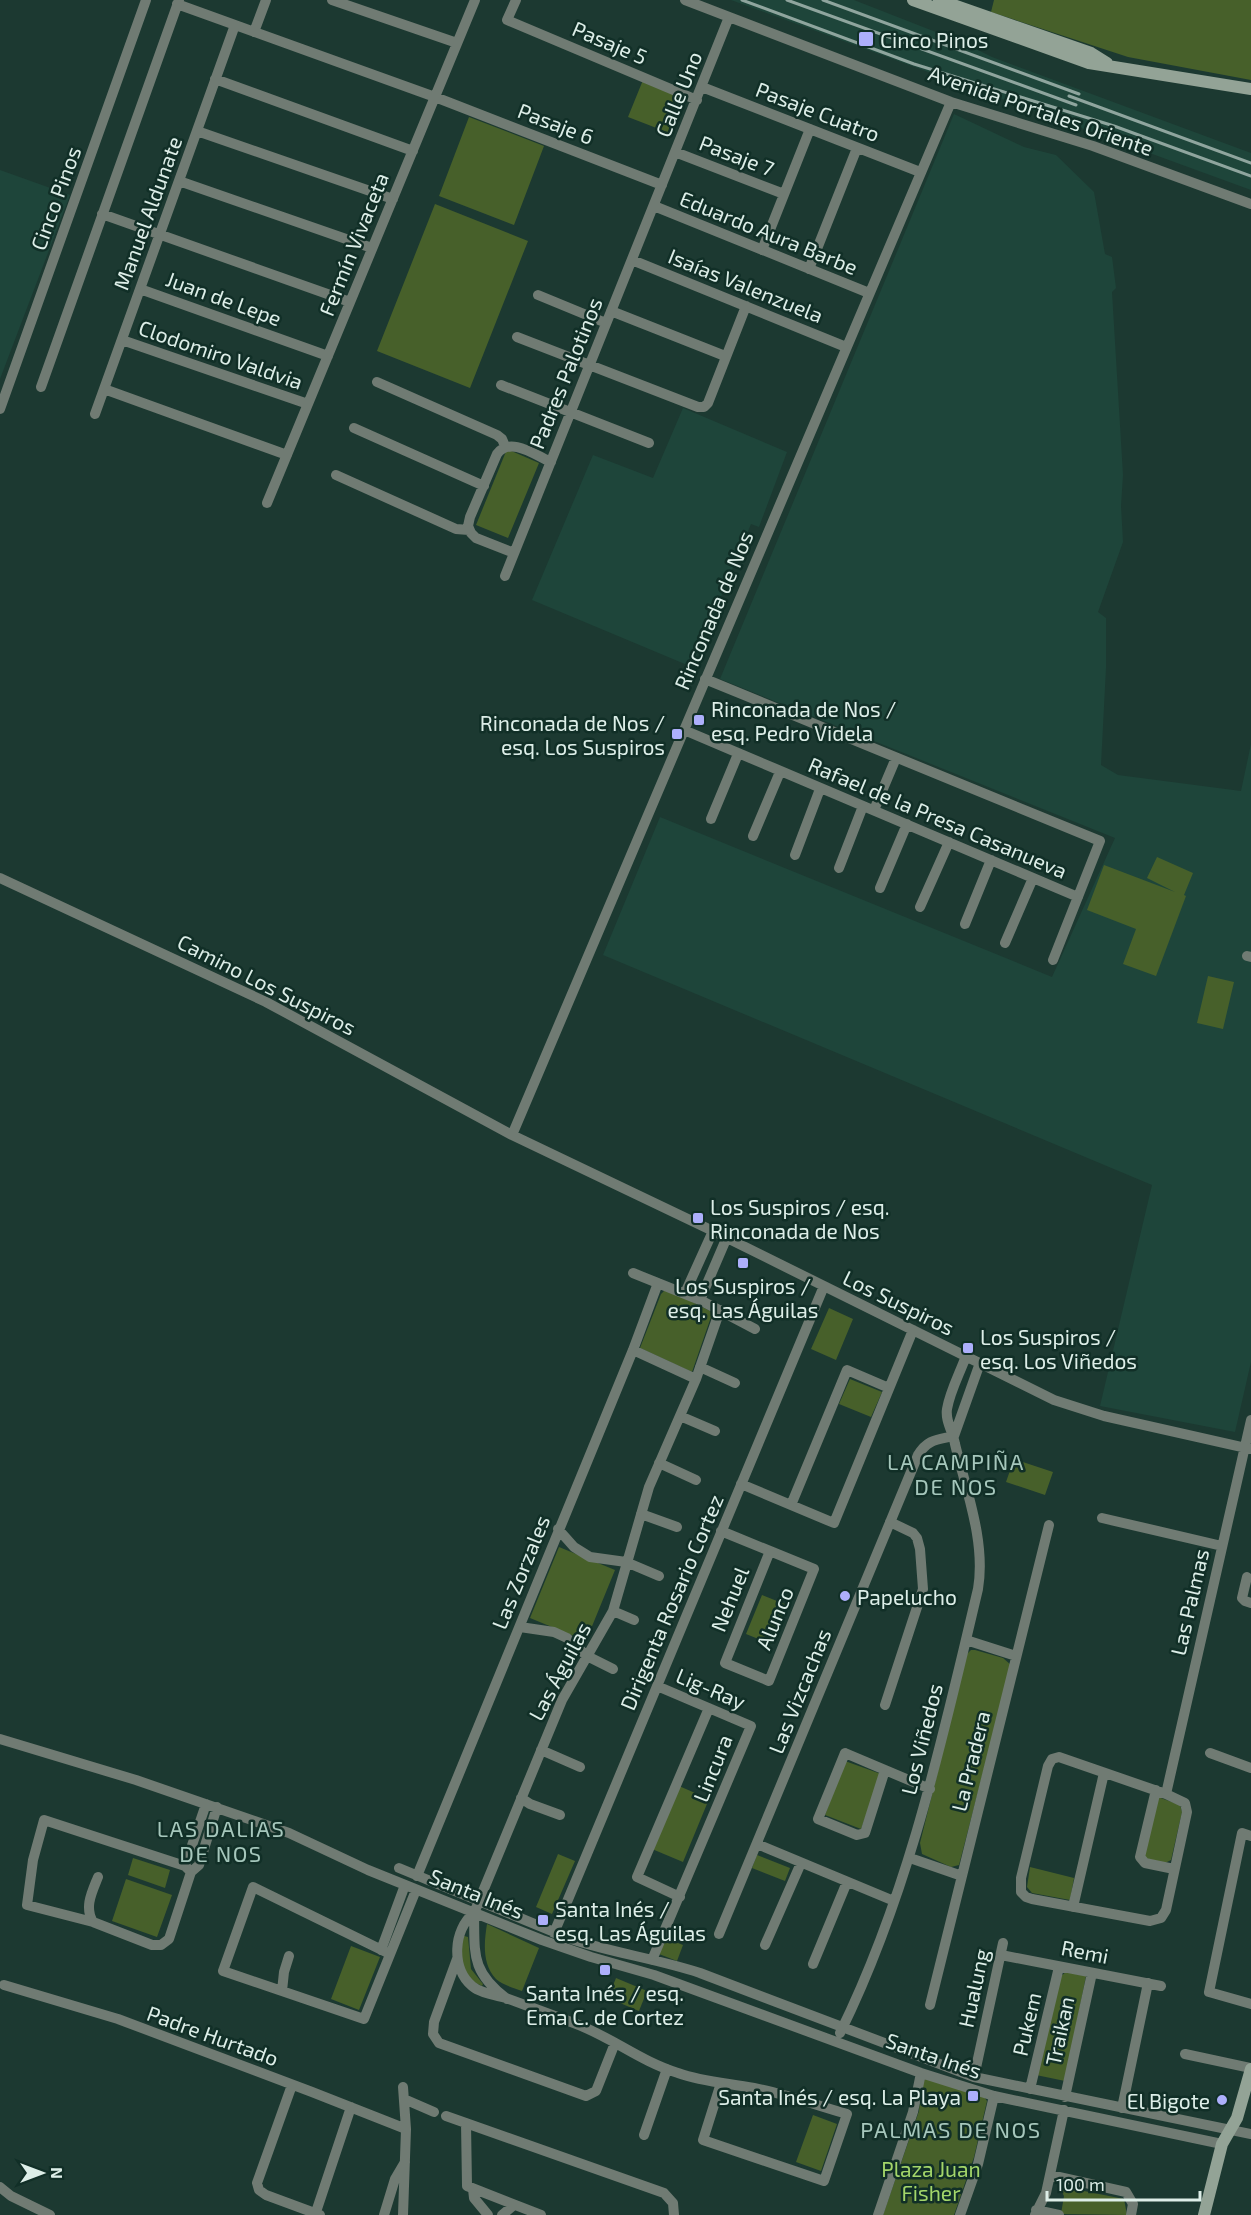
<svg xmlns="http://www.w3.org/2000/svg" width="1251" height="2215" font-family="'Exo 2',sans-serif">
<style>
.built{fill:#1e453a}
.green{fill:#47602a}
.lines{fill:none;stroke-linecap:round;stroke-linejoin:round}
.street{stroke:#707b73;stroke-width:10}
.secondary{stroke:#93a396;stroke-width:12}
.rail{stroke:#8fa59e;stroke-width:3}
.poi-dot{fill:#adaffb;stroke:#112f27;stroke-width:2}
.labels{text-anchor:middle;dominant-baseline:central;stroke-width:5;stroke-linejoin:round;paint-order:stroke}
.poi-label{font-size:21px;fill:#ddeee8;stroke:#112f27;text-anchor:start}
.street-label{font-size:21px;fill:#ddeee8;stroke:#112f27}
.park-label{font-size:21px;fill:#a3d66a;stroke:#112f27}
.neighbourhood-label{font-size:22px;letter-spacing:1.5px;fill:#a6c7bc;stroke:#112f27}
</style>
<rect width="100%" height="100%" fill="#1c3931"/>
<path class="built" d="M731,0H854L964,43L992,57L1251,153V190Z
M954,114L1024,147L1056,155L1094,192L1105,254L1112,257L1116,288L1112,292L1123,475L1121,506L1123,542L1098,612L1106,618V668L1101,765L1118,775L1241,791L1251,744V1362L1235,1432L1100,1406L1152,1185L603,955L660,817L1052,977L1115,838L720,679Z
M0,170L70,195L0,379Z
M683,408L787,452L759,527L751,524L692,667L532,600L593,455L653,478Z"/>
<path class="green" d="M994,0H1251V80L1128,57L991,12Z
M643,80L686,97L672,134L628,117Z
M469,117L544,146L514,225L439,196Z
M435,204L528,241L470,388L377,351Z
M507,449L539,463L508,538L476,525Z
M1157,857L1193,873L1184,895L1186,896L1156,976L1123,964L1136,929L1087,910L1104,865L1175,892L1147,878Z
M1208,976L1234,982L1223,1029L1197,1023Z
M664,1291H671L710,1311L712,1314L692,1372L640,1348L661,1294Z
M829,1308L853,1319L836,1360L811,1349Z
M850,1379L882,1392L871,1417L839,1404Z
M1014,1459L1053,1472L1045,1495L1006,1482Z
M559,1547L615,1570L586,1641L530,1618Z
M762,1595L787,1605L771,1644L746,1634Z
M971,1650H975L1003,1658L1011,1665L959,1865L951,1867L922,1854L920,1843L967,1654Z
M845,1761L881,1774L861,1829L825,1815Z
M679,1786L709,1799L683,1862L652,1849Z
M1158,1797L1180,1805L1182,1812L1171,1860L1165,1863L1144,1858Z
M558,1854L575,1861L552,1914L536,1907Z
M757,1855L790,1868L785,1881L752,1868Z
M133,1858L170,1870L165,1888L128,1875Z
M1030,1867L1074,1878L1070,1900L1032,1893L1027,1887Z
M126,1879L172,1895L157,1937L112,1921Z
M487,1924L539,1948L522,1991C515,1988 502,1985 496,1979C482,1964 484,1943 487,1924Z
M464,1936L468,1937L471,1969L483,1984L482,1986L467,1979L459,1953Z
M665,1938L683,1945L677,1961L659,1954Z
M351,1946L380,1957L359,2010L331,1999Z
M1066,1972L1086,1976L1065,2081L1036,2075L1061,1976Z
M616,1978L647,1991L639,2011L608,1998Z
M925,2079L982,2094L987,2101L974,2157L954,2215H883L919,2111L922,2083Z
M813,2115L837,2124L821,2171L796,2162Z
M1059,2186L1124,2199L1127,2215L1061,2214L1064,2196Z"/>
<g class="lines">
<path class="street" d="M332,0L457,43
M516,0L507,20L697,100
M685,0L951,102L1093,146L1251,204
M177,4L435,97L662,185
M254,32L266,0
M215,79L413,151
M702,87L920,172
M197,131L393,199
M675,152L784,194
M179,181L372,248
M654,206L869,293
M102,214L350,302
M762,250L810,129
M632,260L846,347
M809,269L857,148
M140,289L328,356
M538,295L606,323
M611,311L725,356
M517,337L698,407H704L708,403L746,306
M122,340L308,404
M377,382L497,435L502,439L505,446
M501,385L649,443
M41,387L179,0
M104,389L287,455
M0,409L146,0
M95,414L235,25
M354,428L484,486
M336,475L456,529L469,530
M267,503L475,0
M514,553L476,538L471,533L468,526L470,517L497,454C510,436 535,455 551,462
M505,576L729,17
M705,679L1100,841L1053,960
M684,730L1078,897
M874,810L896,758
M711,819L738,754
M753,836L780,772
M795,855L820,789
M839,868L863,806
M0,878L266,1002L512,1135L713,1231L1054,1400L1104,1416L1251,1449
M880,888L907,824
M920,907L949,842
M965,924L991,860
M1005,943L1033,878
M1247,956L1251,957
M512,1135L951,102
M633,1273L700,1300L755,1329
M685,1293L713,1231
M700,1300L727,1237
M633,1350L696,1379
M700,1367L735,1383
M680,1416L715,1431
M954,1436L980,1363
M659,1463L696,1480
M741,1484L834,1523L913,1330
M791,1505L847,1370L889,1388
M641,1514L677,1527
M1102,1518L1222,1546
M558,1529L574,1547L590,1557L626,1562L659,1576
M721,1531L814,1569L769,1681L725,1663L770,1551
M1247,1577L1242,1598L1245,1601L1251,1603
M613,1611L634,1620
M520,1627L554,1632L567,1638L587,1656L613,1669
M966,1640L1016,1656
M885,1705L923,1589L920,1549L917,1538L913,1533L890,1522
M0,1739L136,1780L289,1833L368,1870L542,1940L591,1957L654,1975L921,2073L994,2096L1222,2144
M541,1750L580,1767
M1210,1753L1251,1768
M1059,1757L1166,1794L1185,1803L1187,1812L1166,1910L1161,1918L1150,1921L1032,1899L1026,1897L1021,1892V1878L1048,1766L1052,1759Z
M885,1770L865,1833L857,1835L818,1819L845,1753L930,1789
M1156,1790L1140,1857L1145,1863L1174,1869
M1166,1794L1251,1420
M521,1798L530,1804L560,1815
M1251,1836L1242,1833L1209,1992L1251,2004
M757,1844L894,1901
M910,1858L962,1876
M185,1866L206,1804
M399,1868L571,1939C613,1953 658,1959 700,1973L974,2077L1251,2134
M191,1872L185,1866L44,1820L33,1860L27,1905L93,1922L152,1945H161L169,1939L191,1872L199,1865L217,1807
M417,1876L633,1350L658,1283
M680,1897L637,1877L709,1708
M1073,1907L1104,1773
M474,1913C453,1930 451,1968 472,1986C480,1993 495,1995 506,1998C528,2006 549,2014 571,2022C609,2035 639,2061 678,2073C703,2082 728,2083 754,2088C785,2094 816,2105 847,2114L824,2181L703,2140L721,2083
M93,1922C84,1907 92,1892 98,1877
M554,1933L824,1286
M719,1934L918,1455C928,1439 937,1440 954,1436
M765,1945L801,1863
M381,1950L405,1885
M390,1954L253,1887L223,1971L364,2019L416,1890
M1001,1955L1161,1986
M457,1959L434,2022L433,2034L439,2043L586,2096L596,2091L615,2043
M652,1960L751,1726L657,1686
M813,1964L847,1882
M4,1985L118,2019L312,2092L406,2129
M282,1991L284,1972L289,1956
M507,1999C470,1971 475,1953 474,1913L562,1700L613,1611L649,1487L696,1379L720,1310
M930,2005L1049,1525
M840,2033C909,1893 942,1740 978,1589C986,1542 966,1490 955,1444C953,1432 945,1421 947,1409C950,1391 960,1373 966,1356
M1185,2054L1251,2068
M974,2077L1003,1943
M292,2085L257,2183L259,2190L266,2195L320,2215
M403,2087L406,2129L403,2215
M1030,2089L1059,1967
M1065,2097L1092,1973
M404,2099L434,2112
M1122,2108L1148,1983
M446,2116L664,2193L673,2203L674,2215
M466,2123L467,2186L541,2215
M644,2135L667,2069
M1050,2175L1126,2192L1133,2204L1131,2215
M0,2187L11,2196L50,2215
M473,2189L474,2198L488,2215
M1036,2210L1059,2215
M316,2212L351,2107
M384,2215L395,2179L405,2162
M502,2215L514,2205
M878,2215L913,2112L921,2073
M960,2215L978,2164L994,2096
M1035,2215L1046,2193L1064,2110"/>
<path class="secondary" d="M913,0L1089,63L1251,89
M939,0L1091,53L1107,63
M1204,2215L1222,2144L1237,2118L1251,2069"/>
<path class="rail" d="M742,0L914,64L1114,126L1251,176
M787,0L1076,105
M823,0L1079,94
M1069,96L1251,163"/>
</g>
<g class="poi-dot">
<rect x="858" y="31" width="16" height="16" rx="3"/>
<rect x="693" y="714" width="12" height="12" rx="3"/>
<rect x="671" y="728" width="12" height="12" rx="3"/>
<rect x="692" y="1212" width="12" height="12" rx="3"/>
<rect x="737" y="1257" width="12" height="12" rx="3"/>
<rect x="962" y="1342" width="12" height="12" rx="3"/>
<circle cx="845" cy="1596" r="6"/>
<rect x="537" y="1914" width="12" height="12" rx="3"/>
<rect x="599" y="1964" width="12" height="12" rx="3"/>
<rect x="967" y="2090" width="12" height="12" rx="3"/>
<circle cx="1222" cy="2100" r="6"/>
</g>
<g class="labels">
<g class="poi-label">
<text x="880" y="39">Cinco Pinos</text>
<text x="711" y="708">Rinconada de Nos /<tspan x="711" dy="24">esq. Pedro Videla</tspan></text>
<text x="665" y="722" text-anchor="end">Rinconada de Nos /<tspan x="665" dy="24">esq. Los Suspiros</tspan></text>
<text x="710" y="1206">Los Suspiros / esq.<tspan x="710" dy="24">Rinconada de Nos</tspan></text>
<text x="743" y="1285" text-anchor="middle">Los Suspiros /<tspan x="743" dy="24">esq. Las Águilas</tspan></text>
<text x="980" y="1336">Los Suspiros /<tspan x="980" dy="24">esq. Los Viñedos</tspan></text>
<text x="857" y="1596">Papelucho</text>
<text x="555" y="1908">Santa Inés /<tspan x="555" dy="24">esq. Las Águilas</tspan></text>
<text x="605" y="1992" text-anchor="middle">Santa Inés / esq.<tspan x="605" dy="24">Ema C. de Cortez</tspan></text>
<text x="961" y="2096" text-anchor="end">Santa Inés / esq. La Playa</text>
<text x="1210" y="2100" text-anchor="end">El Bigote</text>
</g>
<g class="street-label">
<text transform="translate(610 42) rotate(23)">Pasaje 5</text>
<text transform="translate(678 94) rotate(-68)">Calle Uno</text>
<text transform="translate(1041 110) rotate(19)">Avenida Portales Oriente</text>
<text transform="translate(818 111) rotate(21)">Pasaje Cuatro</text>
<text transform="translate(556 123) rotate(21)">Pasaje 6</text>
<text transform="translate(737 155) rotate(21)">Pasaje 7</text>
<text transform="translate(55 198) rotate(-70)">Cinco Pinos</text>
<text transform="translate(147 213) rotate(-70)">Manuel Aldunate</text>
<text transform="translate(769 232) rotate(22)">Eduardo Aura Barbe</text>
<text transform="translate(353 244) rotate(-68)">Fermín Vivaceta</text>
<text transform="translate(746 285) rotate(22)">Isaías Valenzuela</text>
<text transform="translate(224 298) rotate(20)">Juan de Lepe</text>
<text transform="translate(221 354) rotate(19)">Clodomiro Valdvia</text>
<text transform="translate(565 373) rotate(-68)">Padres Palotinos</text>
<text transform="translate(713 610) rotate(-67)">Rinconada de Nos</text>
<text transform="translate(938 817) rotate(23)">Rafael de la Presa Casanueva</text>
<text transform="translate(267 984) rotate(27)">Camino Los Suspiros</text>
<text transform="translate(899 1302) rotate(26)">Los Suspiros</text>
<text transform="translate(520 1572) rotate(-68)">Las Zorzales</text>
<text transform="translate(729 1599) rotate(-68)">Nehuel</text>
<text transform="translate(671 1602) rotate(-67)">Dirigenta Rosario Cortez</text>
<text transform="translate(1189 1602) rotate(-77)">Las Palmas</text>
<text transform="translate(774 1618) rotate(-68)">Alunco</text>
<text transform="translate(559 1671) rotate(-62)">Las Águilas</text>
<text transform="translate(711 1688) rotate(23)">Lig-Ray</text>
<text transform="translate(799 1691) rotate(-68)">Las Vizcachas</text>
<text transform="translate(921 1739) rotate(-76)">Los Viñedos</text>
<text transform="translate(970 1761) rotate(-76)">La Pradera</text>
<text transform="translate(712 1768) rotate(-68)">Lincura</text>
<text transform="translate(477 1893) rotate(22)">Santa Inés</text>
<text transform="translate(1085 1951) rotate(11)">Remi</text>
<text transform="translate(973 1988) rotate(-78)">Hualung</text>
<text transform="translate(1026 2024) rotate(-77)">Pukem</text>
<text transform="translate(1059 2031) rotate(-78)">Traikan</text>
<text transform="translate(213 2035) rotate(20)">Padre Hurtado</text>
<text transform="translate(934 2055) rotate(19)">Santa Inés</text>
</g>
<g class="park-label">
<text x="931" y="2168">Plaza Juan<tspan x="931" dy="24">Fisher</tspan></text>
</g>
<g class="neighbourhood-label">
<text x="956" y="1461">LA CAMPIÑA<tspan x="956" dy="25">DE NOS</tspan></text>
<text x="221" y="1828">LAS DALIAS<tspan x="221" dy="25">DE NOS</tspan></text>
<text x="951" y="2129">PALMAS DE NOS</text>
</g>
</g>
<g transform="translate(42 2173) rotate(90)" stroke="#112f27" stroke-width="4.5" paint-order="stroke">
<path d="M0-4.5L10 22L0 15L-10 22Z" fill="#ddeee8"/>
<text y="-9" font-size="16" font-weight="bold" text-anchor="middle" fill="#ddeee8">N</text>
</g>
<path d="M1047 2191v9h153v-9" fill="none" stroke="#ddeee8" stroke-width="3"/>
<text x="1056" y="2191" font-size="18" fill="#ddeee8" stroke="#112f27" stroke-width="4.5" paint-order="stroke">100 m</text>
</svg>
